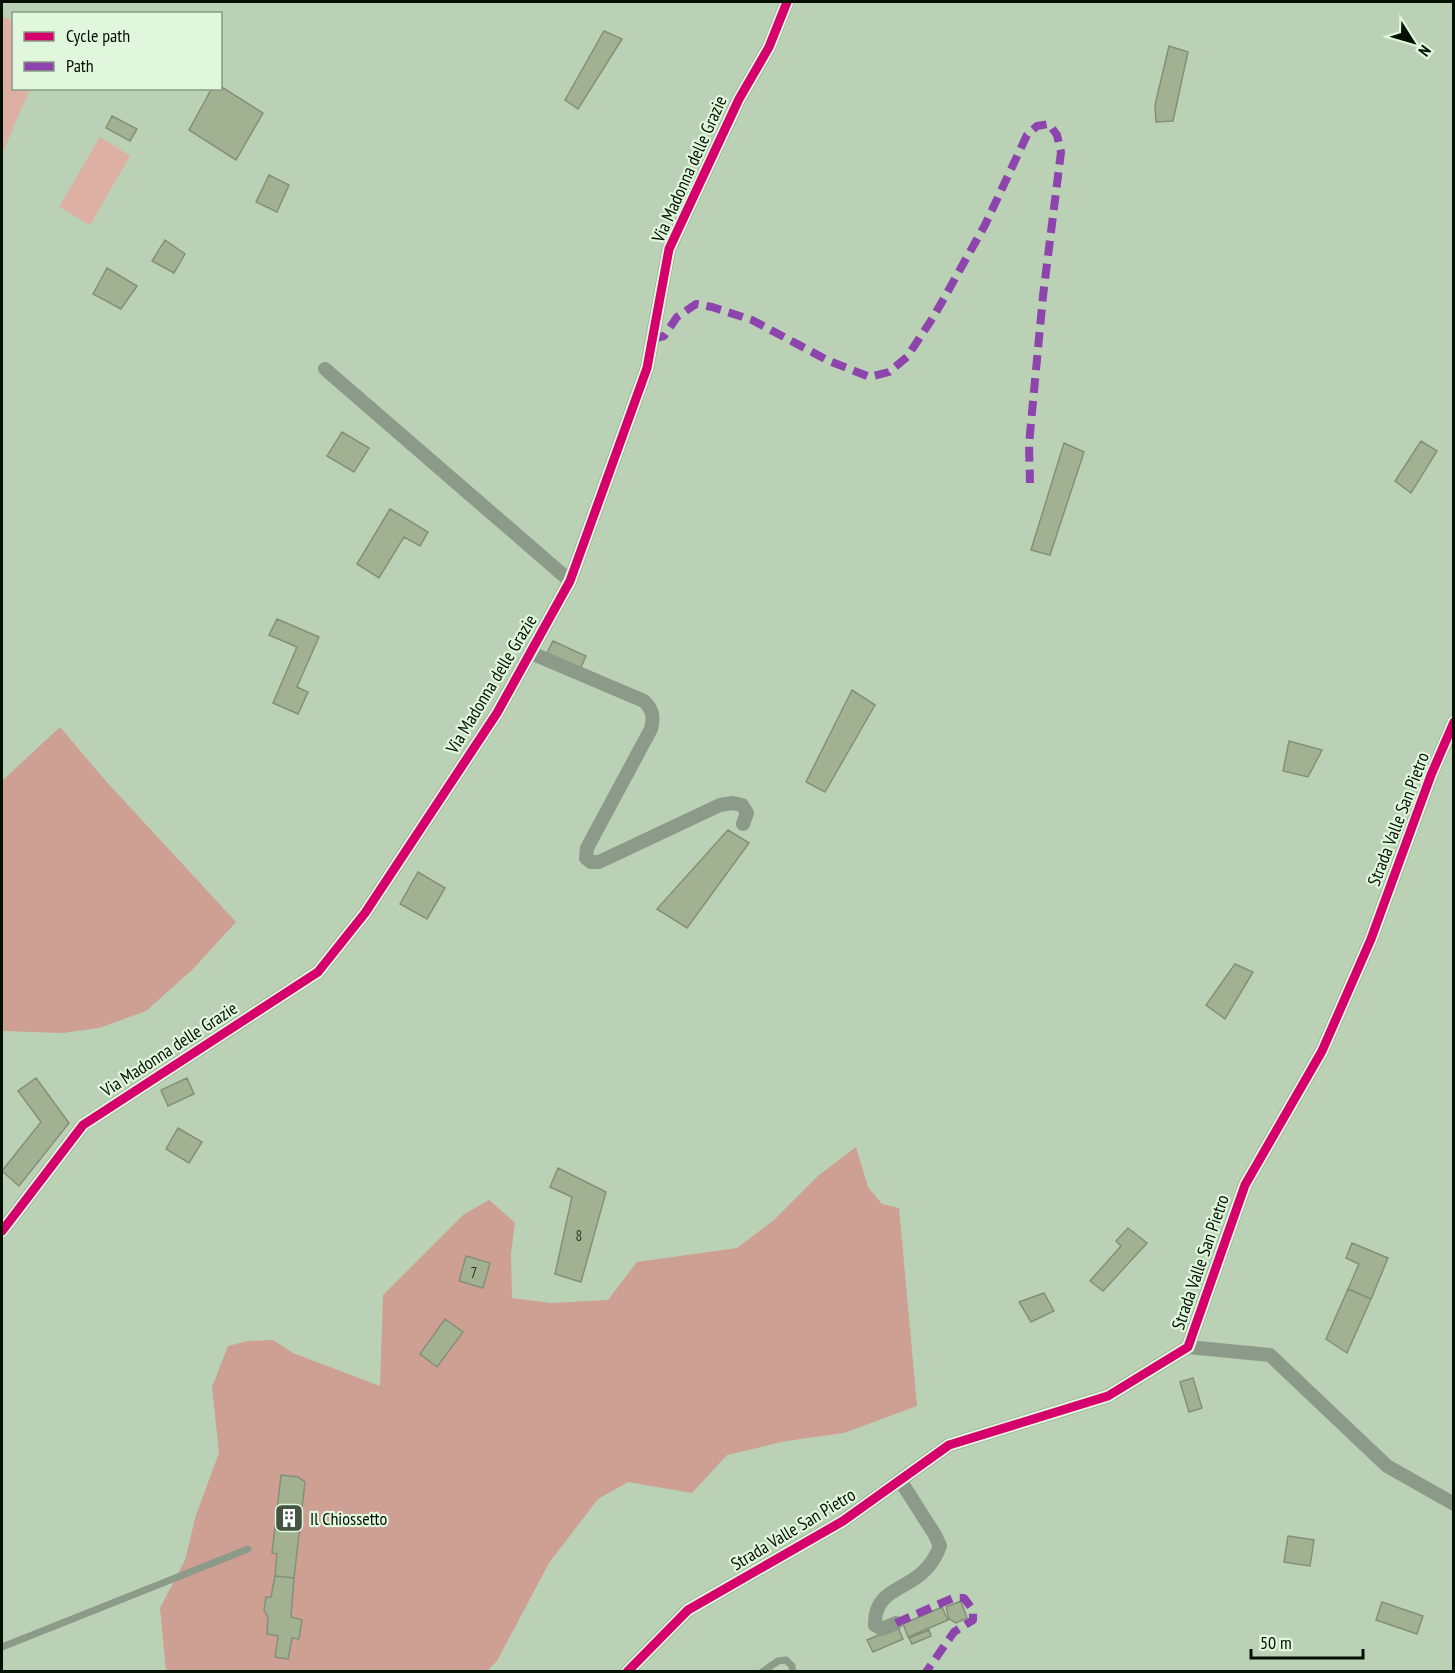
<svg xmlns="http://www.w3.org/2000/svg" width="1455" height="1673" font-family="'PT Sans Narrow',sans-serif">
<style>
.green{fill:#ddb0a3}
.forest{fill:#cda093}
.building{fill:#a2b192;stroke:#849079;stroke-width:1.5}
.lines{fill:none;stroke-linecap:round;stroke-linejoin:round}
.service{stroke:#8c9a8a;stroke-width:7}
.minor{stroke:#8c9a8a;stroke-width:14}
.quiet{stroke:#8e44ad;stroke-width:8;stroke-dasharray:15 8;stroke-linecap:butt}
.cycleway-casing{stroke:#e1f7dd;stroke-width:13}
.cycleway{stroke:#d6006c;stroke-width:9}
.labels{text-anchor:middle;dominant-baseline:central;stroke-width:4.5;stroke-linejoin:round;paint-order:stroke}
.number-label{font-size:15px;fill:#2b3826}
.street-label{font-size:18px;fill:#031002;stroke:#e1f7dd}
.poi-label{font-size:18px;fill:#031002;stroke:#e1f7dd;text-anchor:start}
</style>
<rect width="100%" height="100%" fill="#bad1b5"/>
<path class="green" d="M2,16L13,21L14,88L30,89L2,154Z
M100,137L130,156L90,225L59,207Z"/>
<path class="forest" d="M60,727L104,779L236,922L193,969L146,1011L99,1028L63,1033L2,1031V781Z
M856,1147L868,1187L882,1204L899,1208L917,1406L844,1433L786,1441L727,1455L692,1493L628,1482L598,1499L549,1563L497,1661L487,1671H166L160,1608L185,1560L196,1515L219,1453L212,1387L228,1346L248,1341L273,1340L293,1353L380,1386L383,1295L463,1215L489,1200L515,1223L511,1254L512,1298L551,1303L608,1300L637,1262L737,1248L774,1220L819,1175Z"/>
<path class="building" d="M604,31L622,39L578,109L565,100Z
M1169,46L1188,52L1173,121L1156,122L1155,105Z
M220,86L263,113L236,160L189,130L212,88H220Z
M112,116L137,129L130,141L106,128Z
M269,175L289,185L277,212L256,202Z
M165,240L185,254L174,273L152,261Z
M107,268L137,286L121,309L93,294Z
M342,432L369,448L354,472L327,456Z
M1421,441L1437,451L1411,493L1395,481Z
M1064,443L1084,452L1050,555L1031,550Z
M390,509L428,532L420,546L404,537L379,578L357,564Z
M277,619L319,637L297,687L308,692L298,714L273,703L297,647L269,635Z
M553,641L586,656L580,669L547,653Z
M852,690L875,705L825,792L806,782Z
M1289,741L1322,750L1308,777L1283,771Z
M728,830L749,843L687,928L657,909Z
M418,872L445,888L427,919L400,904Z
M1235,964L1253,972L1225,1019L1206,1005Z
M36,1078L69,1123L19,1186L2,1171L41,1122L18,1091Z
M187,1078L194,1094L168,1106L161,1090Z
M178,1128L202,1142L189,1163L166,1149Z
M558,1168L606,1192L581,1282L555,1274L572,1197L550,1187Z
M1128,1228L1147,1243L1103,1291L1090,1281L1121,1246L1116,1241Z
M1352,1243L1388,1258L1371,1299L1348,1289L1359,1264L1346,1258Z
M466,1256L490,1263L483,1288L459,1281Z
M1348,1289L1371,1299L1347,1353L1326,1339Z
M1044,1293L1054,1311L1031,1322L1019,1302Z
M445,1319L463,1332L437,1367L420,1354Z
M1193,1378L1202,1408L1189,1412L1180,1382Z
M281,1475L298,1477L305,1482L294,1578L275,1576L277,1554L272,1553Z
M1288,1536L1314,1540L1310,1566L1284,1562Z
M275,1576L294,1578L291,1617L302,1620L299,1639L292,1638L288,1659L275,1657L278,1636L267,1634L268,1617L264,1610L266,1597H271Z
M961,1601L967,1618L956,1623L949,1619L946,1607Z
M1382,1602L1423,1616L1417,1634L1376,1620Z
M942,1607L948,1620L908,1637L903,1624Z
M898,1627L903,1639L873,1652L867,1640Z
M929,1630L931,1636L912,1644L909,1638Z"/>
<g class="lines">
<path class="service" d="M2,1647L248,1549
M762,1672L778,1661L786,1660L792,1666L793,1672"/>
<path class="minor" d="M325,369L570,581
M531,653L644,701C653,710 654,717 651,729L587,848L586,858L591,862H599L720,805L733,803L742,805L747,813L743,824
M2,1231L83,1125L318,972L365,913L497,713L570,581L647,368L669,249L739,99L769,47L787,2
M1188,1347L1270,1355L1387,1466L1454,1504
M896,1623L882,1629L875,1625C874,1591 902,1591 922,1573C931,1565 936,1557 940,1546L935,1535L900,1480
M627,1672L688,1610L843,1521L949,1445L1108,1396L1188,1347L1245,1185L1322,1051L1371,939L1431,775L1454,722"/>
<path class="quiet" d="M652,339L664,336L677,317L696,304L712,307L752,320L829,361L870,377L889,372L907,357L934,316L985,225L1027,135L1037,126L1049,124L1057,135L1061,152L1043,296L1029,444L1030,483
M896,1623L953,1598H964L973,1610V1620L954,1632L926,1672"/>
<g class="cycleway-casing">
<path id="cycleway" d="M2,1231L83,1125L318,972L365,913L497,713L570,581L647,368L669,249L739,99L769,47L787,2
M627,1672L688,1610L843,1521L949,1445L1108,1396L1188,1347L1245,1185L1322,1051L1371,939L1431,775L1454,722"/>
</g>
<use href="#cycleway" class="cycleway"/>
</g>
<defs>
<g id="building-square" transform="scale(1.5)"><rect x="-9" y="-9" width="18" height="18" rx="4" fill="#435441" stroke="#e1f7dd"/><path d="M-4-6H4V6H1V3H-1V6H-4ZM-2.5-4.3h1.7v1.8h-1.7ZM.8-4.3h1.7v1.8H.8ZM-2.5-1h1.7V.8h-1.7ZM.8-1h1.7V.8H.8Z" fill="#fff"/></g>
</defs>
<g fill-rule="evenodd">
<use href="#building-square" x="289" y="1518"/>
</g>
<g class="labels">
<g class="number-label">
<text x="579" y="1235">8</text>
<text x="474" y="1272">7</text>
</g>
<g class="street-label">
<text transform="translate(689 169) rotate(-66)">Via Madonna delle Grazie</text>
<text transform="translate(491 684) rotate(-59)">Via Madonna delle Grazie</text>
<text transform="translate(1398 819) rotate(-69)">Strada Valle San Pietro</text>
<text transform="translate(169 1049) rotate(-33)">Via Madonna delle Grazie</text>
<text transform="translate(1200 1262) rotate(-71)">Strada Valle San Pietro</text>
<text transform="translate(793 1529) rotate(-31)">Strada Valle San Pietro</text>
</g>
<g class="poi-label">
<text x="310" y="1518">Il Chiossetto</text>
</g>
</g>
<rect width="1455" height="1673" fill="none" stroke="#031002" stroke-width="6"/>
<rect x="12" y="12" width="210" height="78" fill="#e1f7dd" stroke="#889b85" stroke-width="1.5"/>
<rect x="24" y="32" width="30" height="9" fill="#d6006c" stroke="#889b85" stroke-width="1.5"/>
<text x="66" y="42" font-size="18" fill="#031002">Cycle path</text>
<rect x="24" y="62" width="30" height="9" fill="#8e44ad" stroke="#889b85" stroke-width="1.5"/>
<text x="66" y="72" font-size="18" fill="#031002">Path</text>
<g transform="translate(1413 42) rotate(127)" stroke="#e1f7dd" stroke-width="4.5" paint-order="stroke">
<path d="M0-4.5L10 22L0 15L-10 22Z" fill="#031002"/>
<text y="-9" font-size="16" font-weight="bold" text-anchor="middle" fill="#031002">N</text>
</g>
<path d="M1251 1649v9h112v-9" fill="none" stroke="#031002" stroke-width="3"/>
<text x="1260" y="1649" font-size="18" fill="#031002" stroke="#e1f7dd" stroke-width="4.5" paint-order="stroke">50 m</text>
</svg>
